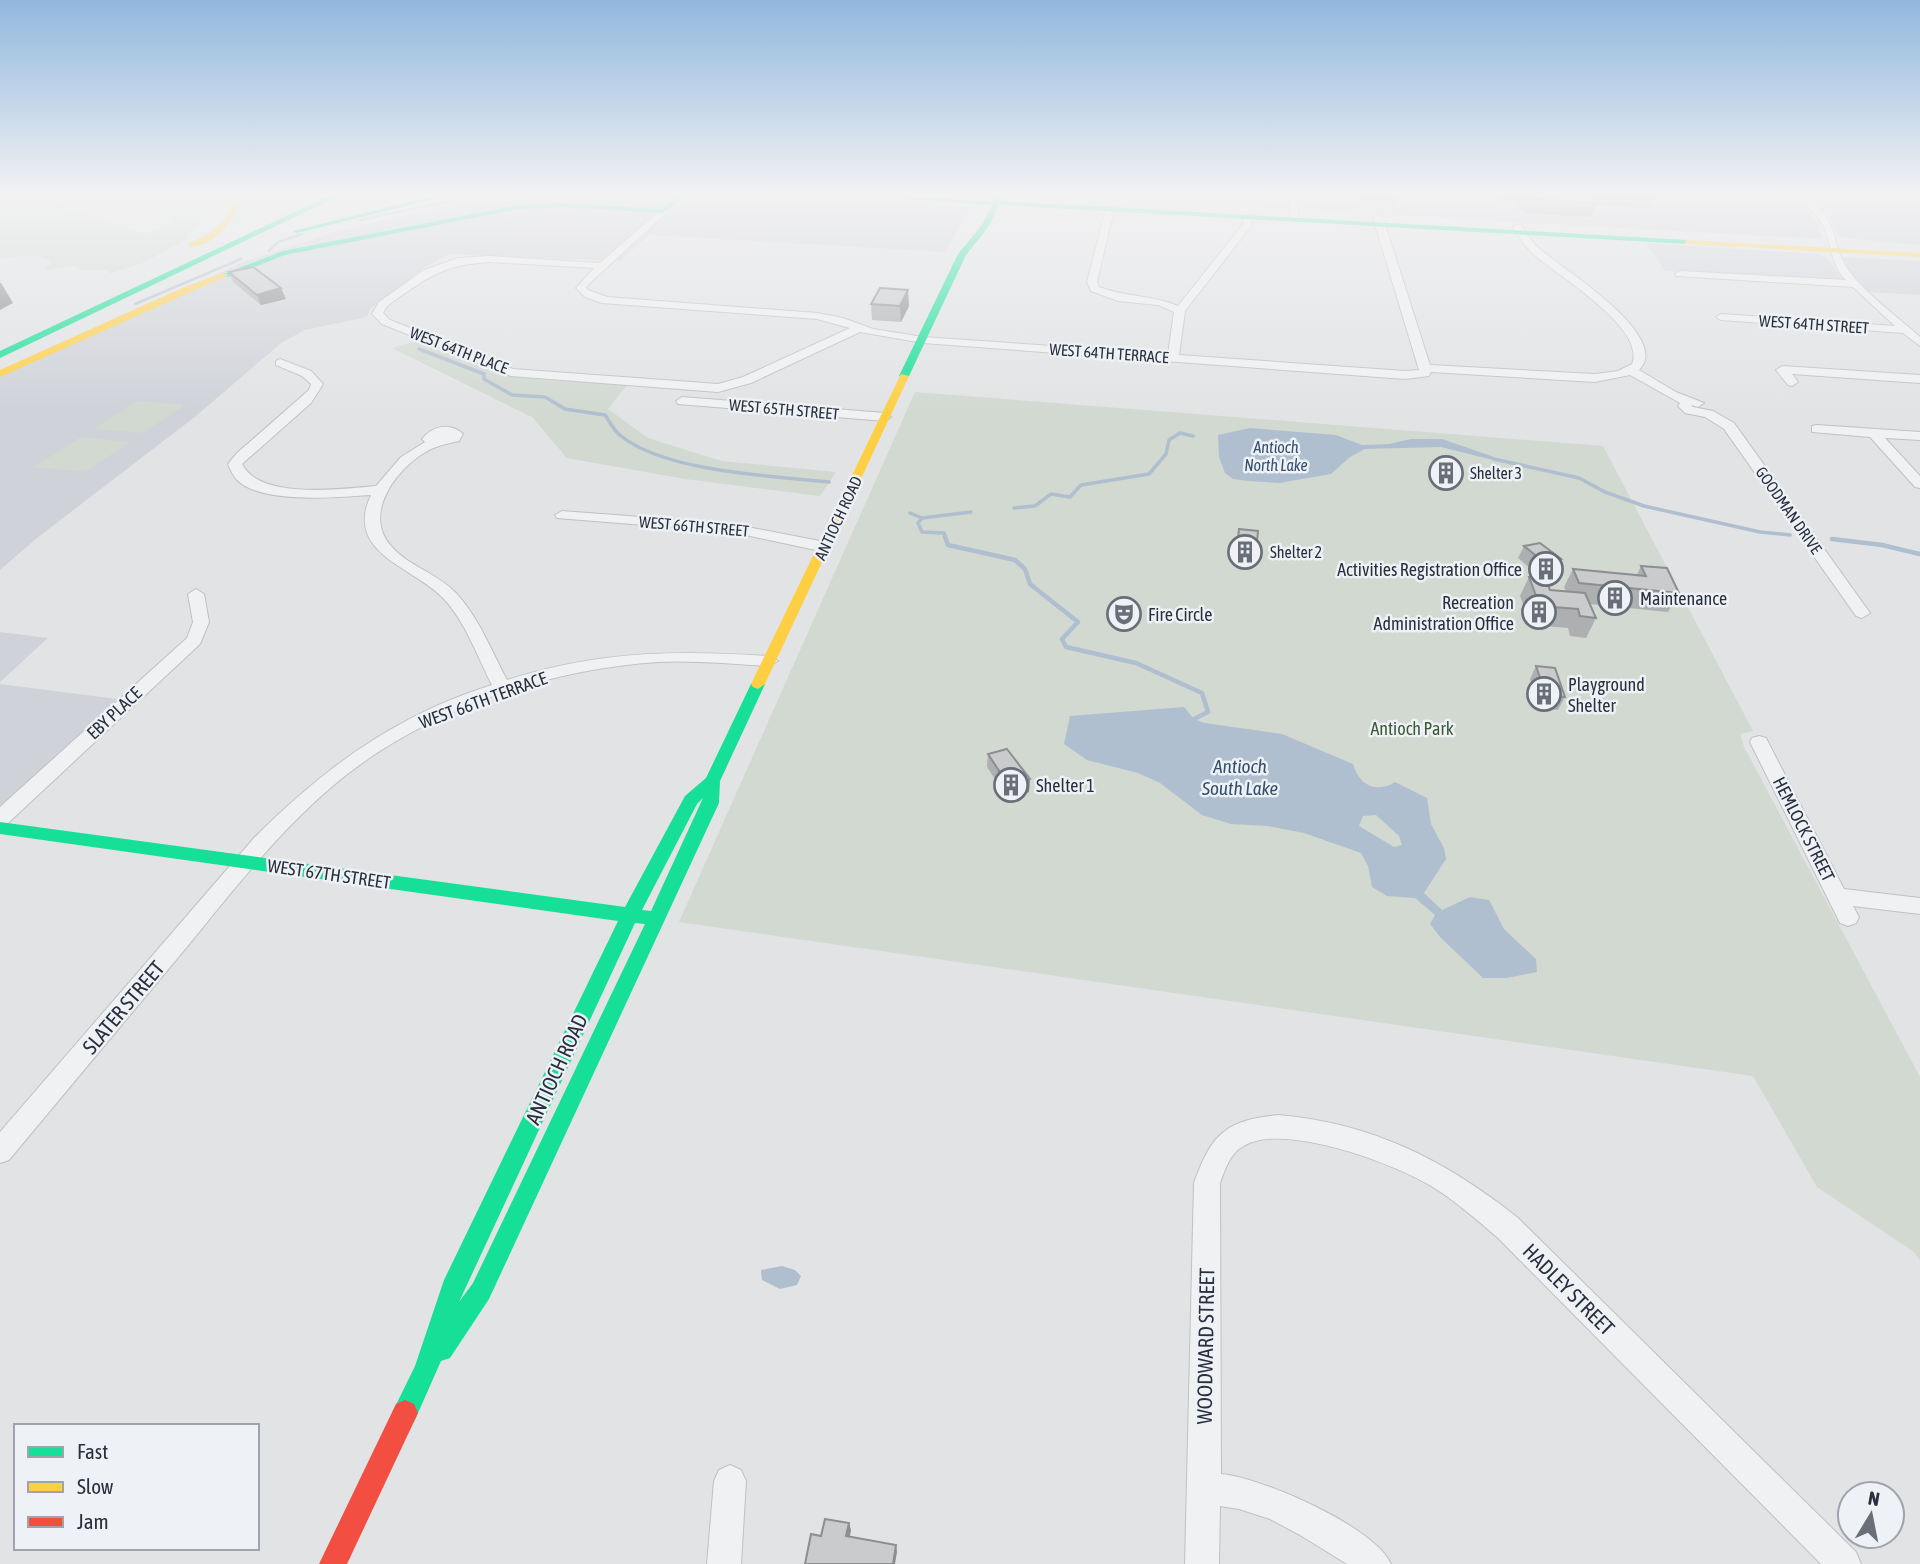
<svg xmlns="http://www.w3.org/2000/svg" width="1920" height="1564" font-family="'Asap Condensed',sans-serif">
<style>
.built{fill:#cfd2d8}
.green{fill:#d1d9d1}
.water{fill:#b0bfcf;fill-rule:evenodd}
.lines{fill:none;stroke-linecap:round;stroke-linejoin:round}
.stream-far2{stroke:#b0bfcf;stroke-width:2.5}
.stream-far1{stroke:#b0bfcf;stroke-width:3.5}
.stream{stroke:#b0bfcf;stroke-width:4.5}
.street-casing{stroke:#bfc1c3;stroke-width:2}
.street{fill:#f0f1f2;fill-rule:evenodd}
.fast{fill:#16e098;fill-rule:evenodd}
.slow{fill:#ffcf43;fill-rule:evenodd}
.jam{fill:#f24e42;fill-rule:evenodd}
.wall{fill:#adafb0}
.shaded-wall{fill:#8d8e90}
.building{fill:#c9cbcd;stroke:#8d8e90;stroke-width:2}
.labels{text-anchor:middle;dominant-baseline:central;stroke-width:5;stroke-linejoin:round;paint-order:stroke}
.far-street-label{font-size:16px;fill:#28303e;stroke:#eef1f5}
.far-water-label{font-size:16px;font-style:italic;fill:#344e70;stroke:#eef1f5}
.far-poi-label{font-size:16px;fill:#28303e;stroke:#eef1f5;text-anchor:start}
.poi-label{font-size:18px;fill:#28303e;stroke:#eef1f5;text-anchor:start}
.street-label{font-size:18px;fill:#28303e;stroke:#eef1f5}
.park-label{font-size:18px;fill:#3c5936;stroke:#eef1f5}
.water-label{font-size:19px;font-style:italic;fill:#344e70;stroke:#eef1f5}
.near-street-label{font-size:21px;fill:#28303e;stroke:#eef1f5}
</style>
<rect width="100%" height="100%" fill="#e1e3e5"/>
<path class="built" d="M491,194H739L965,206L970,209L945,252L649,235L620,261L450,254L428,265L370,309L367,317L305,330L281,343L196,416L37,538L0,570V372L246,261L331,233Z
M1011,194H1689L1694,200L1802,205L1819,225L1822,239Z
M1802,194H1916L1920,197V245L1845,238L1838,235L1829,215Z
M1646,243L1820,254L1827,258L1843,280L1665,271Z
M1843,257L1920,261V295L1869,292L1850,272Z
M0,632L48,638L0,682Z
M0,684L117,699L0,809Z"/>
<path class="green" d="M0,194H55L58,201L55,204L66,207L63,211H76L146,234L174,222L145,197L148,194H212L219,200L217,210L194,228L187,239L145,262L109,274V270H81L75,266L48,270L45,268L52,263C41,252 15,256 0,259Z
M243,194H302L230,227Z
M416,341L499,374L538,379L627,385L608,409L648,438L721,461L836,472L820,496L685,479L567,458L532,417L392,348Z
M915,392L1603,446L1753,731L1740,734L1744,747L1920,1077V1260L1914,1252L1817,1187L1753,1076L679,922Z
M137,401L185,405L143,433L94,429Z
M81,437L130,442L85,472L34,467Z"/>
<path class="water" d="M1250,428L1336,435L1362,445L1389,444L1411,439H1442L1494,457L1493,460L1441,447L1365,449L1350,457L1331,474L1279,483L1249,481L1233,479L1225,473L1219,457L1218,435Z
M1184,707L1194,719L1205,723L1282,734L1353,764C1359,785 1376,794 1395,782L1427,798L1431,824L1444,848L1446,859L1424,893L1442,910L1470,897L1489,900L1504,929L1536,959L1537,972L1507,978H1483L1441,938L1430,924L1435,915L1415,898L1387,896L1372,887L1368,866L1361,853L1304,833L1268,826L1231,824L1202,815L1160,783L1138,773L1087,760L1064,744L1070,716ZM1376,815L1399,836L1402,845L1394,847L1359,826L1363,816Z
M782,1266L795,1270L801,1276L797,1285L780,1289L762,1280L761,1270Z"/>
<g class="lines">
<path class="stream-far2" d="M6,194L11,197
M360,220L456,200
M269,251L278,242L302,234
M135,304L241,259"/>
<path class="stream-far1" d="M419,349L484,374V379L512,395L545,397L565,409L605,415C610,422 614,431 621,436C666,472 772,476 829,482
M1494,459L1579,478L1605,492L1644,506L1760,532L1790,535
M1014,508L1035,506L1051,494L1070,497L1081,485L1149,474L1166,454L1169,440L1180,433L1193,436
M910,513L922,518L971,512
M922,518L918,523L922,532L944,533L946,539"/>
<path class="stream" d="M945,537L948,545L1015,560L1025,569L1030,584L1078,622L1062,639L1066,647L1136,663L1202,693L1208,712L1194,719
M1832,539L1882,545L1920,554"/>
<g class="street-casing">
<path id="street" d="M1120,194H1128L1125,205L1121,208L1117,205Z
M1288,194H1296L1299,221L1291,219Z
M1793,194C1802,194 1805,196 1812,202C1842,227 1830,245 1849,271C1864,292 1900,319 1920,337V346L1903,333L1721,320L1716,317L1721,314L1895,326L1853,287L1676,276L1675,274L1680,271L1846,280C1827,262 1833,235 1817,216C1811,207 1800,202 1793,194Z
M1110,206L1114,209L1097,282L1099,287C1125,297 1153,295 1178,306L1243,224L1245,214L1253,216L1251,226L1185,311L1179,355L1405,371L1419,370L1373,218L1378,215L1383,218L1430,365L1595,374L1618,371L1632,364C1647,328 1555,274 1532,253C1524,245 1518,236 1513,226L1521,224C1527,234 1532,243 1541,250C1563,269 1673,337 1639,370L1676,392L1704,403L1698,407L1691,405L1693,407L1713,411L1734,423L1870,613L1862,618L1856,616L1724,429L1705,417L1685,413L1678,406L1680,403L1630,375L1595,382L1431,372L1429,376L1405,379L923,343L860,332L751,383L718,392L511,376L382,324L372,314L379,302L424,270L458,258L489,256L600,263L663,208L668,211L666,213L591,282L586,288L588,290L607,297L817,313L843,318L873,329L923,337L1168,354L1174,312L1158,305L1118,301L1091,291L1087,282L1106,209ZM489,262L594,268L576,288L585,297L602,303L817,319L850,328L743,377L718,384L513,369L390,320L383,313L387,306C425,279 441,265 489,262Z
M280,359L311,371L323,384L311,403L242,464C260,500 341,489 376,486L401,457L425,442L422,439C432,426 450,422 463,434L459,441C446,444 435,446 424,453C395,471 363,514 391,546C408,566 437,573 456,593C479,618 491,650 507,680C598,651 675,650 769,656L778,661L769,666C732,664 695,660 658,662C542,670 416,713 328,790C274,837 231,893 186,948C127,1018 68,1089 9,1160L0,1163V1132L254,838C324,768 396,715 492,685C477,656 466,623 444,599C415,567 343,554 371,495C339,497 260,505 236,479C233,475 230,469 228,464L237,453L309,390L311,384L302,376L276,365V361Z
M1782,366L1920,375V383L1792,374L1798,382L1792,386L1788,385L1776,370Z
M682,397L885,413L891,417L885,421L678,404L676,401Z
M1817,425L1920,432V440L1885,438L1920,476V488L1915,487L1870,437L1812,432V426Z
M562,511L732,524L825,542L833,547L825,552L732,532L557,518L555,515Z
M196,589L204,594L209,622L200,644L7,824L0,826V807L187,638L193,622L188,594Z
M1759,736L1766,738L1768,742L1844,889L1920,898V914L1853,906L1859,917L1856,923L1848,926L1840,923L1750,742L1752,738Z
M1278,1115C1372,1123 1445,1160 1518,1218L1856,1552L1861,1564H1821L1498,1238C1475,1218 1452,1198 1426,1183C1389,1162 1280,1121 1242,1147C1229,1155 1225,1170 1220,1183L1221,1474C1261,1477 1375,1527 1391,1564H1347L1300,1535L1270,1519L1239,1509L1220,1506L1219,1564H1185L1194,1183C1211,1135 1225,1120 1278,1115Z
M730,1465L741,1470L746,1481L741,1564H707L714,1481L719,1470Z"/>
</g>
<use href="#street" class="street"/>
<path class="fast" d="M333,194H343L0,358V351Z
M441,194H454L297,233L293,231Z
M680,194H688L663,213L564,207L519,209L285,255L228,277L221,275L283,251L519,205L564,203L661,209Z
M834,194L994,201L997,194H1005L1001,201L1687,240L1691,242L1687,244L999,205L989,226L966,255L909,376L904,379L899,376L958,254L982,225L992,205Z
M758,679L765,684L720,781L719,803L489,1299L450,1358L441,1361L414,1422L405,1426L396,1422L392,1413L415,1366L444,1280L618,921L0,834V822L625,907L685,796L706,778L751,684ZM703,798L651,911L642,910L697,804ZM635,923L645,924L473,1283L459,1302Z"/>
<path class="slow" d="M235,194H243C238,218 216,247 189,247V243C213,232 230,221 235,194Z
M1687,240L1920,253V257L1684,244Z
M222,273L229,275L0,377V370L182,288Z
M901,374L909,376L765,684L758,689L753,687L751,684Z"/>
<path class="jam" d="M405,1400L414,1404L418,1413L347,1564H319L396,1404Z"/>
</g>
<path class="wall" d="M1359,194H1399L1396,205L1362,203Z
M1495,194H1657L1651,208L1596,205L1591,217L1526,213L1524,209H1519L1516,203L1500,202Z
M229,272L286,299L261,305L233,282Z
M871,304L909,306L901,322L872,320Z
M1239,529L1256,552L1253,564L1234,562Z
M1524,546L1561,559L1555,571L1538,575L1518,558Z
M1641,566L1679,593L1668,612L1590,604L1596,618L1586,638L1570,636L1568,628L1531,625L1520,596L1529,577L1550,590L1566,591L1564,587L1573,569L1637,575Z
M1536,666L1565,697L1558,710L1540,708L1530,679Z
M988,754L1030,779L1029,792L1008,799L987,767Z"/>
<path class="shaded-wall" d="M0,283H1L13,303L0,310Z
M281,288L286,299L261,305L257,295Z
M908,290L909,306L901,322L900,306Z
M1561,559L1555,571L1538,575L1544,562Z
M1030,779L1029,792L1008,799L1009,786Z
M849,1523L851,1530L849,1542L846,1536Z
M896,1545L897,1552L895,1564H893Z"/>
<path class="building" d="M1523,194H1590L1597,203L1531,199L1529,195Z
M253,267L281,288L257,295L229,272Z
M880,288L908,290L900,306L871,304Z
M1239,529L1258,531L1256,552L1237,549Z
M1540,543L1561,559L1544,562L1524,546Z
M1641,566L1667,568L1679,593L1579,583L1573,569L1646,576Z
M1529,577L1545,578L1550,590L1585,593L1596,618L1580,616L1578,609L1540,606Z
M1536,666L1555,668L1565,697L1546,695Z
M1007,749L1030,779L1009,786L988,754Z
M825,1519L849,1523L846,1536L896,1545L893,1564H805L811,1534L821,1536Z"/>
<linearGradient id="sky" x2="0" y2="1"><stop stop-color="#91b8de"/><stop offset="0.47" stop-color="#f2f2f3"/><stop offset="1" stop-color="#f2f2f3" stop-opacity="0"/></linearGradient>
<rect width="1920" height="413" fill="url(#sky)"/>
<defs>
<g id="building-ring" transform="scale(1.75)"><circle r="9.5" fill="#eef1f5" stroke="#696f78" stroke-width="1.5"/><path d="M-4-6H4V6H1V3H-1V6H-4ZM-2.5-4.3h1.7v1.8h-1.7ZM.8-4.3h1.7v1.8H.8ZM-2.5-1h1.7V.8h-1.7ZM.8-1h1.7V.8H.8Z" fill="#696f78"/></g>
<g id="theatre-ring" transform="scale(1.75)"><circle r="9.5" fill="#eef1f5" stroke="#696f78" stroke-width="1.5"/><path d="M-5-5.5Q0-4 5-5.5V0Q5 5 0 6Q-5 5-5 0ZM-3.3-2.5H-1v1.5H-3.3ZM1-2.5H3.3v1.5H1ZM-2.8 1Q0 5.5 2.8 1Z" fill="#696f78"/></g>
</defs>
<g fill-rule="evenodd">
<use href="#building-ring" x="1446" y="473"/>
<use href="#building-ring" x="1245" y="552"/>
<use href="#building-ring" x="1546" y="569"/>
<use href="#building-ring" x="1615" y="598"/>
<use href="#building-ring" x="1539" y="612"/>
<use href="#theatre-ring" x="1124" y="614"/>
<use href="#building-ring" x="1544" y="694"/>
<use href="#building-ring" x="1011" y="785"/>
</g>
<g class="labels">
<g class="far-street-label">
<text transform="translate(1814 324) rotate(4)">WEST 64TH STREET</text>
<text transform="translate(459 350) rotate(21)">WEST 64TH PLACE</text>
<text transform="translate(1109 353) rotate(4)">WEST 64TH TERRACE</text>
<text transform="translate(784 409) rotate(5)">WEST 65TH STREET</text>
<text transform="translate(1789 510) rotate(55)">GOODMAN DRIVE</text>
<text transform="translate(838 518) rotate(-65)">ANTIOCH ROAD</text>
<text transform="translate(694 526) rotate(5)">WEST 66TH STREET</text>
</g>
<g class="far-water-label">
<text x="1276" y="447">Antioch<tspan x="1276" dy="18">North Lake</tspan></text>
</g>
<g class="far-poi-label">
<text x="1470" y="473">Shelter 3</text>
<text x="1270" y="552">Shelter 2</text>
</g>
<g class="poi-label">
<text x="1522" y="569" text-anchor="end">Activities Registration Office</text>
<text x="1640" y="598">Maintenance</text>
<text x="1514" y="602" text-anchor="end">Recreation<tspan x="1514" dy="21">Administration Office</tspan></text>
<text x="1148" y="614">Fire Circle</text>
<text x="1568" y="684">Playground<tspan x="1568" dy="21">Shelter</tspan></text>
<text x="1036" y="785">Shelter 1</text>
</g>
<g class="street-label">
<text transform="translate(483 700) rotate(-20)">WEST 66TH TERRACE</text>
<text transform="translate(114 713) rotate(-43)">EBY PLACE</text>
<text transform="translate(1804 829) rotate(63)">HEMLOCK STREET</text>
<text transform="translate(329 874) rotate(8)">WEST 67TH STREET</text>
</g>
<g class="park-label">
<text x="1412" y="728">Antioch Park</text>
</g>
<g class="water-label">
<text x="1240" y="766">Antioch<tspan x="1240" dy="22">South Lake</tspan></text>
</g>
<g class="near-street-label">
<text transform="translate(123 1007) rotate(-50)">SLATER STREET</text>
<text transform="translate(556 1069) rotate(-65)">ANTIOCH ROAD</text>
<text transform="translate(1569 1289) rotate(45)">HADLEY STREET</text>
<text transform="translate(1205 1346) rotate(-89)">WOODWARD STREET</text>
</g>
</g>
<rect x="14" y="1424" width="245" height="126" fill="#eef1f5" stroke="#9fa4ac" stroke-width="2"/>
<rect x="28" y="1447" width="35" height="10" fill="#16e098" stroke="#9fa4ac" stroke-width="2"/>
<text x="77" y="1459" font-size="21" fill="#28303e">Fast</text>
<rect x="28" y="1482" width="35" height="10" fill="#ffcf43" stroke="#9fa4ac" stroke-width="2"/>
<text x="77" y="1494" font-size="21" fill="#28303e">Slow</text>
<rect x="28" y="1517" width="35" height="10" fill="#f24e42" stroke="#9fa4ac" stroke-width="2"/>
<text x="77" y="1529" font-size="21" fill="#28303e">Jam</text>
<g transform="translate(1871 1515) rotate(10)"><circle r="33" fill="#eef1f5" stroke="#9fa4ac" stroke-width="2"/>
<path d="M0-5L12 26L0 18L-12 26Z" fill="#696f78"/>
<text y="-10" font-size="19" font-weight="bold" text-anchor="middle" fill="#28303e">N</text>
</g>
</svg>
